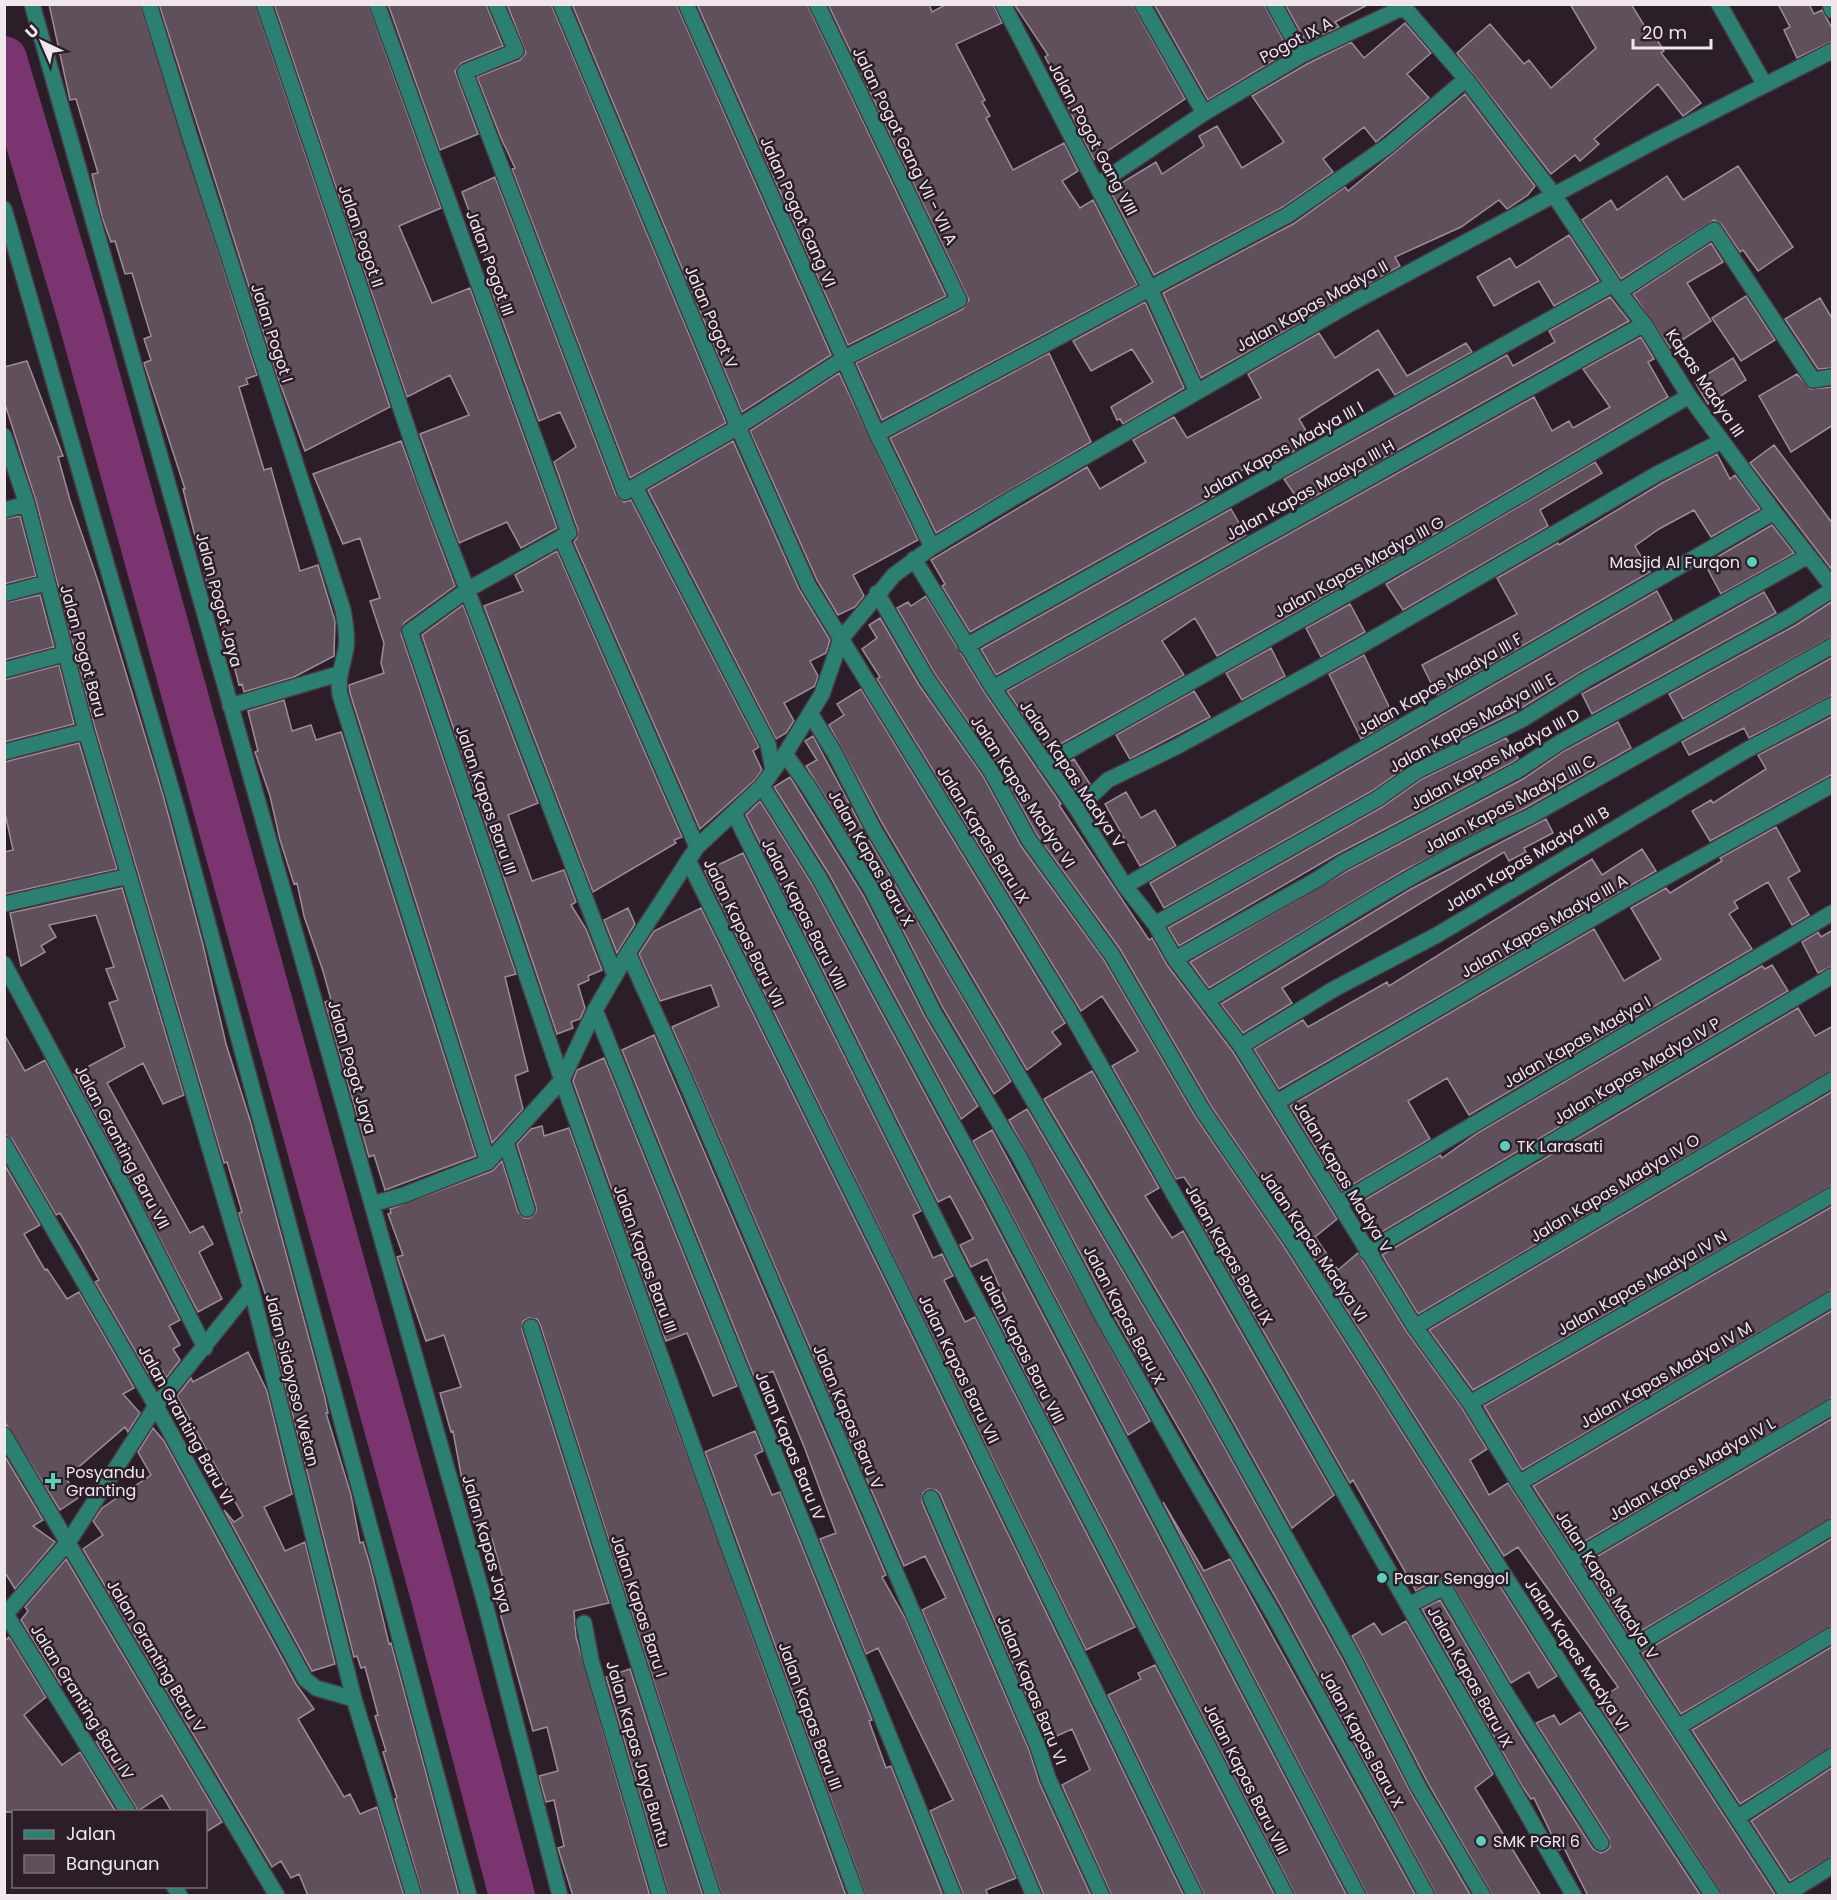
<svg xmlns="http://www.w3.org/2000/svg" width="1837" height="1900" font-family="Poppins,sans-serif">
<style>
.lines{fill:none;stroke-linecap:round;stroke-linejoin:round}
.river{stroke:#7a346f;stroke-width:46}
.building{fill:#5f505c;stroke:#9d8d99;stroke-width:1.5}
.minor-casing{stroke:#473a44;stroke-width:18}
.minor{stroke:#2c8072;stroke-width:15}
.poi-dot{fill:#5cceba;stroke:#2b1e29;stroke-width:2}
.labels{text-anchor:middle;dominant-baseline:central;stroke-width:5;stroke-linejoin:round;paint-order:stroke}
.street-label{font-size:16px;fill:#f0e7ed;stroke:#2b1e29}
.poi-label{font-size:16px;fill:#f0e7ed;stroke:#2b1e29;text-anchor:start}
</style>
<rect width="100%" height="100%" fill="#2b1e29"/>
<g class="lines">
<path class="river" d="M4,59L81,319L431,1587L512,1896"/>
</g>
<path class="building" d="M49,4H140L257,375L246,379L248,384L239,387L264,470L271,468L300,571L318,565L335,621L334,656L294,677L244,692L242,684L239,685L231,654L226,655L221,633H224L211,586L208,587L183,489H185L144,363L151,360L144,339L151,336L132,273L125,274L115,241L111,242L102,217L92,174L98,173L76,99L70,100Z
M159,4H255L390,407L305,451L278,378Z
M274,4H368L441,208L399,226L432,303L470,288L557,528L521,548L507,522L459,543L420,434L469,415L450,375L407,397Z
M388,4H486L503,46L461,63L455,71L478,134L440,150Z
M507,4H551L726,423L630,478L512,169L515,168L501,138L477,77L520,60L526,53Z
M572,4H676L831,355L742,412Z
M697,4H807L946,296L848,345Z
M828,4H929L932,12L947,4H993L1002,23L956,44L985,100L982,102L990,116L986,118L1013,170L1064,143L1078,171L1062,181L1080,208L1093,200L1137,285L882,420L856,363L963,309L969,300Z
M1014,4H1132L1185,99L1094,160L1058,87L1061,86L1045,57L1048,55Z
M1154,4H1264L1289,51L1208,100Z
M1285,4H1369L1335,22L1339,27L1306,42Z
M1570,4H1631L1650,35L1653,33L1664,51L1661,53L1701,103L1683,116L1658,84L1594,139L1599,144L1580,161L1575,155L1551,174L1457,53L1490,24L1524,64L1529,60L1551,88L1596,48Z
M1778,4H1809L1814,14L1822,10L1833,30V41L1797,58L1784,30L1790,27Z
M1405,23L1431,53L1407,74L1429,98L1376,142L1364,127L1323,159L1333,172L1283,207L1154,275L1110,190L1156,162L1162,174L1204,146L1199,136L1217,126L1242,168L1284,142L1252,96L1307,64L1351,42L1364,58Z
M1465,94L1535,186L1528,195L1507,209L1499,200L1461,227L1395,257L1400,266L1201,378L1163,293L1293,224L1345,187L1348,191Z
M1738,166L1793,247L1758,271L1743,250L1740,252L1722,225L1714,220L1621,279L1582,220L1611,200L1617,210L1667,176L1683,200Z
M495,177L616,495L624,502L631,500L759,747L753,751L762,770L755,780L700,829L574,542L577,538L578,530L554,462L576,447L560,412L539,421L488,281L494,279L462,192Z
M1569,235L1599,281L1554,306L1539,281L1494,306L1477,277L1510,258L1516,268Z
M1711,243L1723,262L1687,283L1711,321L1670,348L1633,294Z
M1746,296L1775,340L1741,361L1712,318Z
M1610,297L1629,321L1301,504L1284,479L1507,355L1513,366L1555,342L1549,331Z
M1820,298L1833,320V368L1818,369L1785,319Z
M1145,302L1184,388L1123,424L1120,419L1117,420L1111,407L1153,382L1132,349L1091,371L1073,341Z
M1378,330L1407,376L1466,343L1472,352L1395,395L1378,369L1299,419L1312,441L1273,463L1269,456L1216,484L1221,492L970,632L942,586L945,584L931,560L1087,467L1100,489L1146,462L1133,440L1174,417L1187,438L1261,398L1248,374L1319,333L1335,358Z
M1641,337L1654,359L1648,362L1668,397L1440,531L1217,656L1195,618L1162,641L1184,675L1048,751L1007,691L1534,397L1552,431L1569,421L1573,428L1610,407L1583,369Z
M1049,353L1091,442L936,533L890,438Z
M1733,358L1746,380L1708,404L1695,382Z
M27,361L63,456L58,457L70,500L98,581L163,795L203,945L226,1044L250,1120L325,1398L328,1413H326L351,1495L360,1543L363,1542L370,1565L389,1644L391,1643L459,1896H423L395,1799L397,1798L383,1752L386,1751L375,1716L378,1715L365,1667L361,1668L357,1656L354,1657L273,1337L279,1335L240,1218L239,1213L242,1212L227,1162L224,1163L95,728L36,501L4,401V367Z
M839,373L918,540L853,575L864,596L855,607L838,615L817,580L750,431Z
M1797,374L1810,389L1833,387V425L1791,452L1759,396Z
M401,441L455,586L404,623L401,634L516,974L505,977L528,1071L515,1076L523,1109L492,1143L350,693L349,685L384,673L381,663L384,643L370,601L380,598L360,538L343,544L313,474Z
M733,441L799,589L830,640L826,653L810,661L818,676L815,686L784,703L794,721L786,733L776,739L648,490Z
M1774,445L1833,524V571L1750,463Z
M1717,454L1730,479L1735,475L1760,509L1711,537L1694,510L1659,529L1635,546L1650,572L1437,695L1422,665L1517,614L1497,578L1558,543L1559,545L1662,483Z
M1595,462L1602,473L1540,510L1548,526L1403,610L1386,584Z
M1231,509L1246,535L996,675L981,649Z
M20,516L36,576L4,584V519Z
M1772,525L1794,553L1721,594L1705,564Z
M557,551L682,837L674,840L676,843L593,892L484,606L523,591L515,575Z
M1657,591L1672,620L1582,671L1518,710L1413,762L1372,791L1164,908L1150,883Z
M1764,592L1776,613L1592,714L1582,694Z
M40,595L54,647L4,660V603Z
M926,596L985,693L1061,804L1059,805L1149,940L1152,938L1167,965L1233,1052L1337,1219L1315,1237L1338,1270L1358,1253L1407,1332L1462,1408L1487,1449L1470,1460L1489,1495L1508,1483L1776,1896H1723L1597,1701L1618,1687L1518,1547L1504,1556L1301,1238L1211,1106L1120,949L1037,835L999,766L935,674L897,608L908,602L911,606Z
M1833,601V636L1683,719L1669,694L1796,625Z
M1350,604L1365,632L1321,657L1306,628Z
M463,605L538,803L508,815L532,881L564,870L576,902L571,905L586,929L602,970L588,976L589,980L578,985L585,1008L580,1019L571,1022L573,1028L557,1034L422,635Z
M880,618L919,685L983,776L1021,846L1104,960L1195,1116L1285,1248L1557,1676L1538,1688L1529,1672L1511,1683L1449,1579L1440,1578L1416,1591L1353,1480L1350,1483L1200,1220L1209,1214L1184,1177L1176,1179L1112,1066L1138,1051L1102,996L1081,1011L877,679L880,677L862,649L877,638L869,625Z
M1271,648L1285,676L1242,700L1226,673Z
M1364,655L1395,719L1361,739L1329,674Z
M1833,657V695L1749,738L1744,728L1689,755L1682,742Z
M59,665L74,724L4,742V680Z
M861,689L1065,1023L1052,1032L1061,1044L1027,1070L882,823L829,725L844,715L837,704Z
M1194,691L1210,717L1130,759L1116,735Z
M284,700L292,731L311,725L316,740L341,732L476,1156L385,1190L374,1155L369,1157L325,1002L331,1000L323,971L304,916L297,883L294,884L280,840L270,796L255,752L258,751L248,711Z
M1833,716V774L1710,841L1692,811L1711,800L1713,803L1766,769L1758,755Z
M1618,722L1631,748L1525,808L1401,872L1209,988L1190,962L1347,871L1523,779L1564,751Z
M813,736L865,833L1011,1081L994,1094L943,1008L880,885L806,766L817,760L805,741Z
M1506,738L1518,758L1513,762L1337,854L1179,946L1168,928L1382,807L1422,779Z
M79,743L117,869L5,894L4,852L13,850L4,808V762Z
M1074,759L1090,784L1078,793L1060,767Z
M790,777L863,895L925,1017L978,1106L961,1119L829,874L774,787Z
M1126,792L1141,818L1155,810L1176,846L1140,866L1105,804Z
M760,801L812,884L983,1201L1347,1896H1296L992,1308L1006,1301L987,1259L971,1267L960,1245L973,1239L950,1196L938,1202L746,815Z
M1546,819L1553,833L1524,848L1526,852L1509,861L1504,852L1282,988L1292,1003L1243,1033L1221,1004L1411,889Z
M1776,827L1800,871L1788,878L1809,915L1792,925L1768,882L1734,902L1738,908L1729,914L1752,949L1469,1115L1447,1078L1408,1101L1430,1139L1342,1191L1290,1106L1594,929L1624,981L1661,959L1631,908L1666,888L1670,893L1722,861L1720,858Z
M1642,849L1656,871L1279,1089L1254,1049L1303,1020L1308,1027L1387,982L1389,986L1592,859L1602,875Z
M743,853L921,1211L913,1215L933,1258L942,1254L953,1276L944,1280L965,1322L975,1317L1135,1627L1086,1650L705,871Z
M122,888L184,1095L163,1104L143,1063L107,1083L190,1233L203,1226L213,1244L199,1252L222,1299L198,1312L74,1074L125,1047L109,1003L118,1000L106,969L114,967L96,915L49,925L56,937L41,946L45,952L21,966L10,913Z
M628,908L635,924L617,953L604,920Z
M701,908L890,1291L1184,1896H1112L1062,1785L1090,1770L1072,1729L1046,1741L940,1494L936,1490L928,1489L923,1493L922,1502L1029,1750L1039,1782L1091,1896L1044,1895L922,1610L946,1598L925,1556L904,1566L672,1027L719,1006L711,985L660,1001L639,954L654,931Z
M1833,930V966L1818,973L1802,942L1818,932L1821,937Z
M1772,965L1788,991L1375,1236L1356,1205L1440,1155L1442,1158L1479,1132L1762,966L1765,969Z
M1798,1008L1815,1036L1833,1026V1070L1418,1314L1382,1255Z
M4,1034L25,1071L45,1060L180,1320L169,1326L180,1345L173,1349L180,1360L166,1378L163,1371L151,1378L95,1282L99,1280L79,1244L60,1213L56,1215L12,1139L4,1134Z
M654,1035L886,1575L882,1577L905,1618L1016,1878L986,1890L988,1896H964L930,1811L953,1800L878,1648L866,1654L820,1539L836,1533L805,1449L773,1371L755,1379L622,1050Z
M604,1058L737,1386L713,1396L687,1333L666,1341L573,1081L577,1070Z
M1092,1071L1159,1188L1145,1196L1172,1238L1183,1231L1334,1495L1292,1528L1208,1377L1044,1099Z
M1833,1091V1185L1473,1390L1429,1330Z
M1027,1109L1191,1387L1343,1661L1411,1793L1471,1896H1437L1284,1612L1109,1307L1009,1120Z
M542,1126L544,1136L569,1128L846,1896H722L540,1324L537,1319L529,1318L523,1321L522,1330L609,1603L574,1611L576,1637L650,1896H573L558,1848L564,1846L554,1800L546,1802L539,1776L558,1771L547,1727L533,1731L497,1602L504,1600L502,1586H505L492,1539L482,1541L477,1522L474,1523L462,1480L453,1431L451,1432L440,1393L461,1387L444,1335L426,1341L397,1257L403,1255L388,1214L391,1213L390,1209L492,1171L502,1161L518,1212L524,1218H530L536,1212V1206L517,1144L531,1129Z
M992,1130L1150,1421L1128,1435L973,1141Z
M4,1164L40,1225L24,1234L45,1270L47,1269L67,1299L79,1292L134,1388L123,1394L140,1413L128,1432L125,1427L66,1478L78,1498L60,1510L4,1421Z
M1833,1206V1289L1522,1470L1484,1406Z
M1833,1310V1397L1573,1548L1533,1486Z
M248,1352L267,1391L292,1494L264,1507L285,1551L305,1542L335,1664L312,1671L224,1510L234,1522L243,1516L177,1396L191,1378L193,1382Z
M1833,1418V1517L1631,1637L1584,1564Z
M153,1428L164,1441L296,1684L314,1709L298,1719L344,1797L350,1794L360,1814L377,1807L404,1896H308L299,1874L291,1878L281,1861L272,1867L83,1549L103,1535L93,1521L102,1508L151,1475L138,1452Z
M755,1431L763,1451L755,1455L772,1495L780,1492L872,1720L869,1721L886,1768L891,1766L943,1896H866L705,1452Z
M4,1455L43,1520L33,1526L55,1542L15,1589L4,1571Z
M1163,1502L1204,1571L1230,1559L1416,1896H1368Z
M1833,1538V1625L1681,1714L1642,1653Z
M66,1559L222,1822L206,1832V1812H172L162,1795L138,1811L96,1742L102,1738L75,1695L66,1682L61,1685L21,1620L28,1611L25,1607Z
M1440,1600L1518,1732L1593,1849L1601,1853L1606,1851L1610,1847L1609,1838L1536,1723L1554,1715L1560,1725L1580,1712L1701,1896H1588L1564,1848L1559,1850L1534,1798L1531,1799L1522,1786L1422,1609Z
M1406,1621L1493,1774L1475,1788L1541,1896H1493L1428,1783L1352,1636L1374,1623L1382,1635Z
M9,1637L46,1697L24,1715L62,1765L80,1752L116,1812H4V1642Z
M1833,1646V1746L1740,1804L1692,1730Z
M1155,1665L1275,1896H1205L1108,1695L1141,1679L1138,1673Z
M630,1669L703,1896H669L606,1677Z
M1833,1767V1856L1790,1881L1751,1821Z"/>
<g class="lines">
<g class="minor-casing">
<path id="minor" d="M32,4L486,1607L560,1896
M149,4L190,137L343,610C345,623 348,635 346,648C343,666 337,677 340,695L488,1162
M264,4L425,480L615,976
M377,4L569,533L467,590L410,631L562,1080L731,1553L857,1896
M496,4L516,51L465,72L625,492L738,427L843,359L959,300L817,4
M561,4L738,427L808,585L1066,1005L1574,1896
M686,4L877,434
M1003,4L1151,291L1197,392
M1142,4L1204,113
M1274,4L1302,55
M1719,4L1765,85
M1830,4L1832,10
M1097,185L1204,113L1302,55L1404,7L1466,79L1554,195L1613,284L1644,324L1689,396L1774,512L1832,586
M4,209L178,812L469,1896
M1619,292L1714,230L1813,380L1832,377
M4,436L27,504L86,731L251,1288L354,1699L414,1896
M635,487L768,744L773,770
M4,510L27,504
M561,537L697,847
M932,547L877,434L1288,215L1389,145L1466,79
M914,559L993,688L1077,809L1125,886L1155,924L1175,959L1241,1046L1415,1327L1470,1403L1519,1483L1788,1896
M877,593L927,679L991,771L1029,840L1112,955L1203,1111L1293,1243L1573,1683L1713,1896
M4,594L46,583
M966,646L1613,284
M4,670L64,654
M993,688L1644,324
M230,706L338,674
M810,713L834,752L873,828L1199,1382L1352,1656L1419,1788L1483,1896
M4,752L86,731
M785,754L808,786L872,890L934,1013L1020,1158L1100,1312L1186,1465L1275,1617L1427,1896
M1045,764L1445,539L1689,396
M762,786L820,879L992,1196L1358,1896
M1077,809L1108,780L1176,747L1362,645L1657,474L1722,441
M734,813L957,1262L1286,1896
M688,860L899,1287L1195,1896
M1125,886L1774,512
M4,904L129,876
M1155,924L1377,799L1417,771L1523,719L1587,679L1808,556
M628,953L683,1075L1034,1896
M1175,959L1316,880L1342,863L1518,770L1559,743L1791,616L1832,590
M4,964L130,1199L205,1348
M1208,1000C1313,937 1417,867 1529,817L1832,646
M595,1010L954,1896
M1241,1046L1334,989L1437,935L1745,751L1832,705
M1277,1102L1626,899L1832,785
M506,1142L527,1209
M4,1144L156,1406L305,1679L316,1688L354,1699
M1340,1203L1832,913
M372,1204L404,1195L488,1162L562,1080L595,1010L628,953L697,847L762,786L785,754L822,694L841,639L894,575L932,547L1013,498L1350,304L1655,141L1832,51
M1367,1252L1832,976
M531,1327L713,1896
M1415,1327L1832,1080
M1470,1403L1832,1195
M4,1435L277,1896
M1519,1483L1832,1299
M931,1498L1038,1747L1048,1778L1102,1896
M1570,1561L1832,1407
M1409,1605L1444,1587L1505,1692L1601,1843
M4,1611L128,1812
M4,1616L69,1541L156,1406L251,1288
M584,1623L591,1660L660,1896
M1628,1650L1832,1527
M1678,1727L1832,1635
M1737,1818L1832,1756
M174,1886L180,1896
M1787,1894L1832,1866"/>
</g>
<use href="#minor" class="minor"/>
</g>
<g class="poi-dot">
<circle cx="1752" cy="562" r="6"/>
<circle cx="1505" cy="1146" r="6"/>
<path d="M50 1472h6v6h6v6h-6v6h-6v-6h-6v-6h6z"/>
<circle cx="1382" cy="1578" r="6"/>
<circle cx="1481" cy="1841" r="6"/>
</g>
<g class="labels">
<g class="street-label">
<text transform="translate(1296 40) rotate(-28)">Pogot IX A</text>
<text transform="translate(1093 139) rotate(62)">Jalan Pogot Gang VIII</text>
<text transform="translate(905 146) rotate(64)">Jalan Pogot Gang VII - VII A</text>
<text transform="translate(798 212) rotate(66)">Jalan Pogot Gang VI</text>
<text transform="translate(361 236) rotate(71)">Jalan Pogot II</text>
<text transform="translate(490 263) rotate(70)">Jalan Pogot III</text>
<text transform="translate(1312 306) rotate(-29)">Jalan Kapas Madya II</text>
<text transform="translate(711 317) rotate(67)">Jalan Pogot V</text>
<text transform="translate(272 333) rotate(72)">Jalan Pogot I</text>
<text transform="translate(1705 383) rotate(56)">Kapas Madya III</text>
<text transform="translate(1282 450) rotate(-29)">Jalan Kapas Madya III I</text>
<text transform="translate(1310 490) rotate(-29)">Jalan Kapas Madya III H</text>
<text transform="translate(1359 567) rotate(-29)">Jalan Kapas Madya III G</text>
<text transform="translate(219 600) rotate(75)">Jalan Pogot Jaya</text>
<text transform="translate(83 651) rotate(75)">Jalan Pogot Baru</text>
<text transform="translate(1440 684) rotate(-30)">Jalan Kapas Madya III F</text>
<text transform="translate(1472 723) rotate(-29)">Jalan Kapas Madya III E</text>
<text transform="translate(1495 759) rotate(-29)">Jalan Kapas Madya III D</text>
<text transform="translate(1072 774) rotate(56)">Jalan Kapas Madya V</text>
<text transform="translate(1023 792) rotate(57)">Jalan Kapas Madya VI</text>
<text transform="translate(486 800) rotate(71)">Jalan Kapas Baru III</text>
<text transform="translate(1510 804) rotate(-28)">Jalan Kapas Madya III C</text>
<text transform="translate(983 835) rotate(58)">Jalan Kapas Baru IX</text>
<text transform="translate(871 858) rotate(60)">Jalan Kapas Baru X</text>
<text transform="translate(1527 859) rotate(-31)">Jalan Kapas Madya III B</text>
<text transform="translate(804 914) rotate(63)">Jalan Kapas Baru VIII</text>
<text transform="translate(1544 926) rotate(-30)">Jalan Kapas Madya III A</text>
<text transform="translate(744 933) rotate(64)">Jalan Kapas Baru VII</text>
<text transform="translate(1577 1042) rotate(-30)">Jalan Kapas Madya I</text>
<text transform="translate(352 1067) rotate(74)">Jalan Pogot Jaya</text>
<text transform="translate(1637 1071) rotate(-31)">Jalan Kapas Madya IV P</text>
<text transform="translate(122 1147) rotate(62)">Jalan Granting Baru VII</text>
<text transform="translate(1343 1177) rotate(59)">Jalan Kapas Madya V</text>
<text transform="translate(1615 1188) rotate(-31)">Jalan Kapas Madya IV O</text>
<text transform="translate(1314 1246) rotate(56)">Jalan Kapas Madya VI</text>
<text transform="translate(1229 1255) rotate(60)">Jalan Kapas Baru IX</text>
<text transform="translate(645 1259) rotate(70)">Jalan Kapas Baru III</text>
<text transform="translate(1642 1283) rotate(-30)">Jalan Kapas Madya IV N</text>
<text transform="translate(1124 1315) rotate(62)">Jalan Kapas Baru X</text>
<text transform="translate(1022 1348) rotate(63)">Jalan Kapas Baru VIII</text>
<text transform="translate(959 1369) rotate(64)">Jalan Kapas Baru VII</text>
<text transform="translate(1666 1375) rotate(-30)">Jalan Kapas Madya IV M</text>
<text transform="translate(292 1380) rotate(76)">Jalan Sidoyoso Wetan</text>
<text transform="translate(848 1417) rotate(67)">Jalan Kapas Baru V</text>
<text transform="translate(186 1425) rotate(61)">Jalan Granting Baru VI</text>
<text transform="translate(790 1446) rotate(68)">Jalan Kapas Baru IV</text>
<text transform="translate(1692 1469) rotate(-30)">Jalan Kapas Madya IV L</text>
<text transform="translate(487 1544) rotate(74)">Jalan Kapas Jaya</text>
<text transform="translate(1607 1585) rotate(57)">Jalan Kapas Madya V</text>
<text transform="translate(639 1606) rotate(72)">Jalan Kapas Baru I</text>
<text transform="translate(1577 1655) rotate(57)">Jalan Kapas Madya VI</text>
<text transform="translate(156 1656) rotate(59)">Jalan Granting Baru V</text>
<text transform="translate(1470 1677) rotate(61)">Jalan Kapas Baru IX</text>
<text transform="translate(1032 1690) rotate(68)">Jalan Kapas Baru VI</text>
<text transform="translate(82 1702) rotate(58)">Jalan Granting Baru IV</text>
<text transform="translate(810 1716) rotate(70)">Jalan Kapas Baru III</text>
<text transform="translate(1362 1739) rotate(61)">Jalan Kapas Baru X</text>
<text transform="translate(638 1754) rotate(74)">Jalan Kapas Jaya Buntu</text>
<text transform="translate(1246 1779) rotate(63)">Jalan Kapas Baru VIII</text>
</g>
<g class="poi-label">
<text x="1740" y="562" text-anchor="end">Masjid Al Furqon</text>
<text x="1517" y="1146">TK Larasati</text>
<text x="66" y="1472">Posyandu<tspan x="66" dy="18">Granting</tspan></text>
<text x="1394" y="1578">Pasar Senggol</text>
<text x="1493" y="1841">SMK PGRI 6</text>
</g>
</g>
<rect width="1837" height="1900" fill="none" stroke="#f0e7ed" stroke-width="12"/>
<rect x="12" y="1810" width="195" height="78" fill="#2b1e29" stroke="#7a6e77" stroke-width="1.5"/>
<rect x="24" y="1830" width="30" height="9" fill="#2c8072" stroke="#7a6e77" stroke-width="1.5"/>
<text x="66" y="1840" font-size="18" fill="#f0e7ed">Jalan</text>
<rect x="24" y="1855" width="30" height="18" fill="#5f505c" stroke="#7a6e77" stroke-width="1.5"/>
<text x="66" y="1870" font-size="18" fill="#f0e7ed">Bangunan</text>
<g transform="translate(42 42) rotate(316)" stroke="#2b1e29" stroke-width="4.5" paint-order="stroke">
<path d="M0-4.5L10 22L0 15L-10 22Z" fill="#f0e7ed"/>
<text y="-9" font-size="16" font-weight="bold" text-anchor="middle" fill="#f0e7ed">U</text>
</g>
<path d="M1633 39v9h78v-9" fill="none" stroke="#f0e7ed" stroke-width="3"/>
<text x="1642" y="39" font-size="18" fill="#f0e7ed" stroke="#2b1e29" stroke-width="4.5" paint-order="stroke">20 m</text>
</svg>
